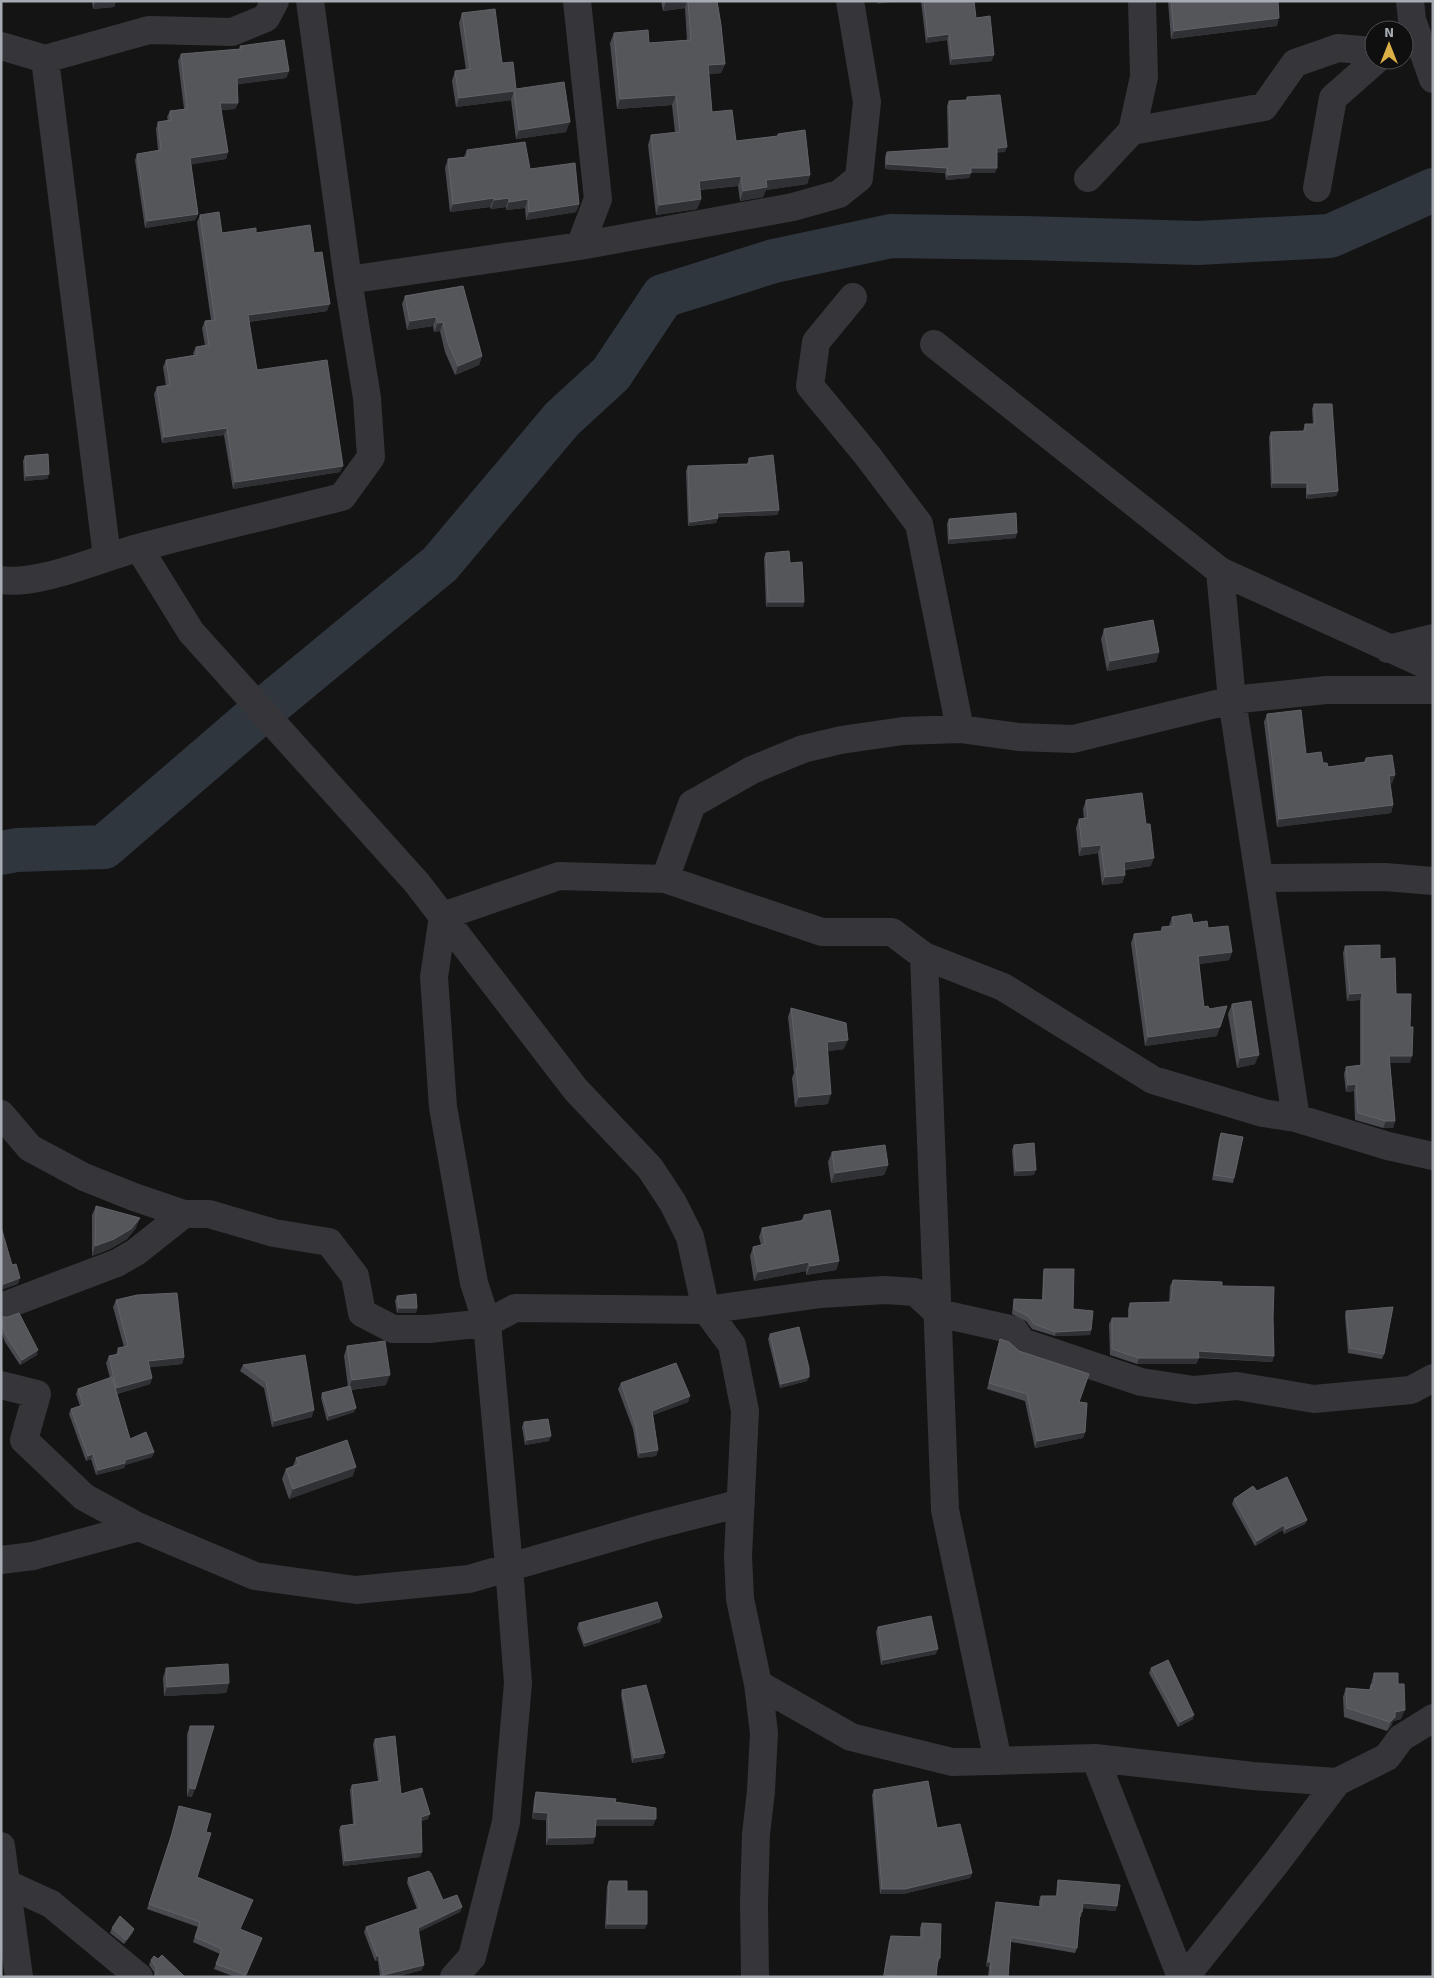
<svg xmlns="http://www.w3.org/2000/svg" width="1434" height="1978" font-family="Signika,sans-serif">
<style>
.lines{fill:none;stroke-linecap:round;stroke-linejoin:round}
.river{stroke:#2f363d;stroke-width:44}
.minor{stroke:#36363a;stroke-width:28}
.wall{fill:#4a4b50}
.shaded-wall{fill:#303134}
.building{fill:#54565a;stroke:#616368}
</style>
<rect width="100%" height="100%" fill="#141415"/>
<g class="lines">
<path class="river" d="M1,853L17,850L104,847L262,711L440,564L562,419L611,374L663,296L774,261L891,236L1024,238L1198,243L1330,236L1433,190"/>
<path class="minor" d="M1410,1L1412,20L1433,79
M1,46L45,59L149,30L232,32L266,18L275,1
M45,59L107,557
M1132,131L1144,77L1142,1
M1088,178L1132,131L1264,107L1295,63L1338,48L1374,51
M1317,188L1333,98L1376,60
M580,246L793,207L839,194L859,178L867,102L850,1
M348,280L580,246L598,199L577,1
M853,297L816,342L810,386L867,455L919,524L960,729
M934,344L1220,571L1232,700L1296,1118
M139,548L191,632L417,883L576,1090L650,1168L673,1203L690,1237L706,1310L732,1345L745,1411L738,1556L740,1599L758,1684L764,1733L761,1791L756,1834L754,1903L755,1977
M1220,571L1433,668
M1,580C39,586 100,558 138,548C205,530 274,514 342,497L371,457L367,398L348,280L310,1
M1388,649L1433,638
M1260,878L1385,877L1433,881
M665,879L822,932H892L924,956L1003,987L1153,1080L1263,1113L1296,1118L1388,1146L1433,1156
M924,956L945,1510L998,1761
M1,1114L30,1148L84,1177L134,1197L184,1214H209L274,1233L329,1242L355,1276L362,1313L393,1329H428L487,1323L515,1308L706,1310L821,1294L885,1290L915,1292L938,1313L1014,1330L1022,1342L1141,1382L1194,1390L1237,1386L1314,1399L1411,1390L1433,1378
M1,1307L117,1263L136,1252L184,1214
M1,1385L37,1394L24,1440L84,1497L139,1527L255,1576L356,1590L469,1579L648,1527L741,1503
M1,1560L33,1556L139,1527
M758,1684L851,1737L952,1762L1095,1758L1253,1776L1337,1782
M1095,1758L1181,1977
M1,1846L19,1977
M1,1881L51,1904L139,1977
M454,1977L472,1957L506,1822L518,1683L509,1567L487,1323L474,1283L443,1107L434,977L443,916L559,876L665,879L692,804L752,770L803,749L841,740L903,731L960,729L1018,737L1073,739L1232,700L1326,690H1433
M1185,1977L1276,1863L1337,1782L1387,1757L1401,1738L1433,1718"/>
</g>
<path class="wall" d="M92,1H116L114,7L93,9Z
M661,1H717L725,64L721,73L709,74L712,112L736,141L777,136L778,134L810,175L807,184L766,190L763,197L740,201L738,186L700,190L701,199L697,209L656,215L648,145L651,135L675,132L672,105L617,109L610,43L614,33L649,43L687,40L685,8L663,11Z
M921,1H974L976,18L992,61L950,65L947,40L926,43Z
M1168,1H1278L1277,26L1171,39Z
M462,13L502,63L516,89L566,132L516,139L511,100L456,107L452,81L455,71L466,70L459,23Z
M240,46L289,71L286,78L237,84L238,103L235,109L221,110L228,152L226,159L191,164L198,214L195,220L145,228L135,160L137,154L158,150L156,129L158,122L168,121L167,117L170,111L184,109L178,61L181,54L239,49Z
M967,97L1005,152H997L995,173H971L969,178L946,180L945,173L885,169V157L887,152L948,148L947,106L949,101L966,100Z
M467,150L530,169L579,204L576,212L526,220L525,208L506,210V207L491,209L490,207L450,212L445,168L448,159L464,157Z
M200,215L222,233H256L314,253L327,311L249,322L257,370L340,472L233,489L224,435L162,443L154,394L157,387L166,386L163,367L166,360L194,355L193,353L196,347L205,345L202,328L205,321L211,320L197,222Z
M463,286L482,356L479,365L455,375L445,352L440,331L434,332L433,326L407,330L402,304L405,296Z
M1314,404L1338,491L1336,496L1306,499V488H1271L1269,437L1271,432L1303,431L1305,424H1313L1312,409Z
M25,456L49,474L47,479L24,481L23,461Z
M749,458L779,510L777,515L718,517L716,523L688,526L686,471L688,466L747,464Z
M949,519L1016,538L948,544L947,524Z
M766,553L790,563L804,602L803,607H766L764,558Z
M1104,629L1159,652L1156,662L1107,671L1101,639Z
M1267,714L1306,754L1323,763L1328,767L1364,762L1366,758L1395,775L1392,783H1390L1393,805L1391,813L1277,827L1264,722Z
M1086,800L1151,866L1125,870V875L1122,883L1102,885L1098,853L1079,856L1076,828L1079,819H1084L1083,809Z
M1172,917L1208,928L1232,952L1229,960L1199,964L1204,1007L1217,1036L1145,1046L1131,943L1134,934L1161,931L1162,927L1169,926Z
M1345,946L1380,959L1396,994L1410,1063H1390L1395,1121L1393,1128H1383L1355,1120L1354,1091L1346,1092L1344,1074L1346,1067L1360,1065V1000L1347,1001L1343,953Z
M1232,1004L1255,1064L1237,1068L1228,1014Z
M791,1008L844,1049L828,1051V1104L795,1107L792,1078L794,1073L788,1017Z
M1221,1133L1234,1178L1233,1183L1212,1180L1219,1138Z
M1014,1145L1034,1175L1014,1176L1012,1150Z
M832,1152L888,1165L884,1175L831,1183L828,1162Z
M96,1206L136,1228L127,1239L110,1249L92,1256V1215Z
M804,1215L839,1261L836,1270L806,1275V1271L754,1281L750,1256L753,1247L761,1245L759,1237L762,1228L801,1221Z
M1044,1269L1073,1309L1091,1330L1090,1335L1055,1336L1032,1329L1026,1321L1012,1314L1013,1304L1014,1299L1042,1300L1043,1274Z
M1173,1280L1222,1286L1273,1318L1274,1356L1272,1362L1199,1358L1196,1364H1137L1110,1355L1109,1324L1112,1318H1128V1309L1130,1303L1169,1302L1170,1286Z
M397,1296L417,1308L416,1313H397L395,1301Z
M116,1300L184,1357L182,1364L149,1367L152,1378L150,1384L117,1394L130,1439L154,1452L152,1457L125,1465L124,1468L96,1475L91,1459L86,1461L69,1414L71,1409L80,1406L76,1394L78,1389L110,1378L106,1363L109,1356L116,1355L118,1348L124,1347L113,1307Z
M1346,1311L1384,1354L1382,1359L1348,1353L1345,1316Z
M1,1317L37,1355L20,1365L5,1342L1,1331Z
M770,1334L807,1381L780,1388L768,1339Z
M1000,1339L1085,1432L1083,1438L1035,1448L1025,1401L987,1389Z
M347,1346L386,1385L351,1390L356,1408L354,1412L327,1421L321,1398L322,1393L348,1387L344,1356Z
M243,1365L312,1417L272,1427L264,1388L240,1371Z
M621,1383L690,1396L688,1402L653,1415L658,1450L656,1456L638,1458L633,1429L618,1389Z
M524,1422L549,1441L525,1445L522,1427Z
M296,1458L353,1476L289,1499L282,1479L286,1469L293,1466Z
M1234,1499L1307,1520L1305,1524L1284,1534L1283,1530L1255,1546L1232,1504Z
M662,1617L660,1622L584,1647L577,1628L579,1623Z
M878,1627L936,1654L881,1665L876,1632Z
M166,1668L229,1683L226,1693L164,1696L163,1678Z
M1151,1668L1193,1719L1178,1727L1149,1673Z
M1374,1673L1398,1684L1401,1719L1393,1721L1391,1726L1387,1731L1344,1717L1343,1697L1346,1688L1369,1690Z
M622,1690L663,1758L632,1763L621,1695Z
M190,1726L192,1797L187,1796V1734Z
M375,1739L401,1794L428,1819L421,1821L422,1852L420,1857L343,1866L339,1830L341,1826L353,1824L350,1790L352,1785L378,1781L373,1744Z
M874,1790L937,1828L972,1873L970,1878L903,1894H880L872,1795Z
M536,1792L615,1802L653,1826H596L593,1844L546,1845V1820L532,1819L534,1799Z
M179,1806L206,1832L197,1877L240,1929L262,1938L245,1977H235L214,1969L220,1954L193,1942L198,1927L147,1909L170,1838Z
M408,1878L443,1900L462,1907L460,1912L418,1932L422,1970L395,1977H380L378,1961H375L364,1932L366,1927L417,1909L407,1883Z
M1058,1880L1116,1911L1083,1908L1081,1917H1080L1077,1948L1075,1953L1011,1942L1008,1977H988L989,1967L986,1966L995,1907L996,1902L1039,1907V1901L1041,1896H1056L1057,1885Z
M609,1881L627,1891L645,1929H605L607,1886Z
M922,1923L940,1958L938,1963H937L936,1977H883L889,1941L891,1936L920,1937V1928Z
M112,1928L134,1929L132,1934L124,1944L110,1933Z
M151,1960L185,1977H154V1972L149,1965Z"/>
<path class="shaded-wall" d="M105,1H116L114,7L93,9L95,2Z
M666,1H687L685,8L663,11Z
M878,1H900L877,4Z
M1279,18L1277,26L1171,39L1174,31Z
M949,34L947,40L926,43L928,37Z
M994,55L992,61L950,65L952,59Z
M725,64L721,73L704,75L708,65Z
M289,71L286,78L234,85L237,78Z
M514,91L511,100L456,107L459,98Z
M676,95L672,105L617,109L620,99Z
M220,103H238L235,109L217,110Z
M570,122L566,132L516,139L519,130Z
M1007,147L1005,152L995,153L997,148Z
M228,152L226,159L188,165L190,158Z
M887,164L947,168L945,173L885,169Z
M971,168H997L995,173H969Z
M971,173L969,178L946,180L948,175Z
M810,175L807,184L766,190L763,197L740,201L743,191L766,180Z
M741,176L738,186L695,190L699,181Z
M494,198L490,207L450,212L453,204Z
M509,198L506,207L491,209L494,200Z
M528,199L525,208L506,210L509,202Z
M701,199L697,209L656,215L659,205Z
M579,204L576,212L526,220L529,212Z
M198,214L195,220L145,228L147,221Z
M330,304L327,311L246,322L248,315Z
M436,317L433,326L407,330L410,321Z
M443,322L440,331L434,332L438,323Z
M482,356L479,365L455,375L458,366Z
M227,428L224,435L162,443L164,437Z
M343,466L340,472L233,489L235,482Z
M49,474L47,479L24,481L26,476Z
M1273,483H1307L1306,488H1271Z
M1338,491L1336,496L1306,499L1308,494Z
M779,510L777,515L715,517L717,513Z
M718,518L716,523L688,526L690,522Z
M1017,533L1016,538L948,544L950,539Z
M768,602H804L803,607H766Z
M1159,652L1156,662L1107,671L1110,661Z
M1395,775L1392,783L1386,784L1389,776Z
M1393,805L1391,813L1277,827L1279,819Z
M1101,845L1098,853L1079,856L1082,847Z
M1154,858L1151,866L1120,870L1124,862Z
M1125,875L1122,883L1102,885L1105,877Z
M1232,952L1229,960L1195,965L1198,956Z
M1362,993L1360,1000L1347,1001L1350,994Z
M1220,1027L1217,1036L1145,1046L1148,1037Z
M848,1040L844,1049L823,1052L827,1042Z
M1259,1055L1255,1064L1237,1068L1240,1058Z
M1389,1056H1412L1410,1063H1387Z
M1356,1084L1354,1091L1346,1092L1348,1085Z
M831,1094L828,1104L795,1107L799,1097Z
M1386,1121H1395L1393,1128H1383Z
M888,1165L884,1175L831,1183L835,1173Z
M1036,1170L1034,1175L1014,1176L1016,1171Z
M140,1218L136,1228L127,1239L110,1249L92,1256L95,1246Z
M839,1261L836,1270L806,1275L810,1266Z
M809,1262L806,1271L754,1281L758,1272Z
M20,1278L18,1284L1,1290V1285Z
M399,1308H417L416,1313H397Z
M1091,1330L1090,1335L1055,1336L1056,1332Z
M38,1350L37,1355L20,1365L22,1360Z
M1198,1351L1274,1356L1272,1362L1196,1357Z
M184,1357L182,1364L145,1368L148,1361Z
M1139,1358H1199L1196,1364H1137Z
M390,1375L386,1385L348,1390L352,1380Z
M809,1377L807,1381L780,1388L781,1384Z
M152,1378L150,1384L114,1395L116,1388Z
M690,1396L688,1402L650,1416L652,1411Z
M356,1408L354,1412L327,1421L329,1416Z
M314,1410L312,1417L272,1427L274,1421Z
M1085,1432L1083,1438L1035,1448L1037,1441Z
M551,1436L549,1441L525,1445L527,1440Z
M658,1450L656,1456L638,1458L640,1453Z
M154,1452L152,1457L125,1465L124,1468L96,1475L98,1470L125,1460Z
M93,1454L91,1459L86,1461L88,1456Z
M356,1467L353,1476L289,1499L293,1489Z
M1307,1520L1305,1524L1284,1534L1286,1529Z
M1284,1525L1283,1530L1255,1546L1257,1541Z
M662,1617L660,1622L584,1647L585,1643Z
M938,1649L936,1654L881,1665L883,1660Z
M229,1683L226,1693L164,1696L167,1687Z
M1405,1710L1401,1719L1393,1721L1391,1726L1387,1731L1395,1712Z
M1194,1715L1193,1719L1178,1727L1180,1722Z
M665,1753L663,1758L632,1763L634,1758Z
M190,1788L195,1789L192,1797L187,1796Z
M534,1812L548,1813L546,1820L532,1819Z
M430,1814L428,1819L419,1822L421,1817Z
M596,1819H656L653,1826H594Z
M595,1837L593,1844L546,1845L549,1838Z
M422,1852L420,1857L343,1866L345,1861Z
M972,1873L970,1878L903,1894H880L882,1889Z
M1083,1903L1117,1906L1116,1911L1081,1908Z
M462,1907L460,1912L416,1933L418,1928Z
M607,1924H647L645,1929H605Z
M134,1929L132,1934L124,1944L126,1940Z
M377,1956H379L378,1961H375Z
M988,1962H991L989,1967L986,1966Z
M424,1965L422,1970L395,1977H382L383,1975Z
M884,1975L906,1977H884Z"/>
<path class="building" d="M688,1H717L721,25L725,64L708,65L712,112L732,110L736,141L778,136V134L805,130L810,175L766,180L767,187L743,191L741,176L699,181L701,199L659,205L651,135L680,132L676,95L620,99L614,33L648,30L649,43L691,40Z
M924,1H974L976,18L990,16L994,55L952,59L949,34L928,37Z
M1171,1H1278L1279,18L1174,31Z
M495,9L502,63L513,62L516,89L564,82L570,122L519,130L514,91L459,98L455,71L470,69L462,13Z
M284,40L289,71L237,78L238,103H220L228,152L190,158L198,214L147,221L137,154L161,150L158,122L171,120L170,111L187,109L181,54L241,49L240,46Z
M1000,95L1007,147L997,148V168H971V173L948,175L947,168L887,164V152L950,148L949,101L967,100V97Z
M525,142L530,169L575,163L579,204L529,212L528,199L509,202V198L494,200V198L453,204L448,159L468,157L467,150Z
M219,212L222,233L256,228V233L310,225L314,253L322,252L330,304L248,315L257,370L327,360L343,466L235,482L227,428L164,437L157,387L170,385L166,360L197,355L196,347L209,345L205,321L215,320L200,215Z
M463,286L482,356L458,366L448,343L443,322L438,323L436,317L410,321L405,296Z
M1314,404H1332L1338,491L1308,494L1307,483H1273L1271,432L1305,431V424H1315Z
M48,454L49,474L26,476L25,456Z
M773,455L779,510L717,513L718,518L690,522L688,466L749,464V458Z
M1016,513L1017,533L950,539L949,519Z
M789,551L790,563L802,562L804,602H768L766,553Z
M1153,620L1159,652L1110,661L1104,629Z
M1301,710L1306,754L1321,752L1323,763H1327L1328,767L1366,762V758L1392,755L1395,775L1389,776L1393,805L1279,819L1267,714Z
M1142,793L1146,824H1150L1154,858L1124,862L1125,875L1105,877L1101,845L1082,847L1079,819L1088,818L1086,800Z
M1191,914L1193,923L1207,921L1208,928L1228,926L1232,952L1198,956L1204,1007L1208,1006L1209,1009L1227,1006L1220,1027L1148,1037L1134,934L1162,931V927L1174,926L1172,917Z
M1380,945V959L1395,958L1396,994H1411L1410,1027H1413L1412,1056H1389L1395,1121H1386L1358,1113L1356,1084L1348,1085L1346,1067L1362,1065V993L1350,994L1345,946Z
M1251,1001L1259,1055L1240,1058L1232,1004Z
M791,1008L846,1023L848,1040L827,1042L831,1094L799,1097L796,1068H798Z
M1221,1133L1243,1137L1234,1178L1214,1175Z
M1034,1143L1036,1170L1016,1171L1014,1145Z
M885,1145L888,1165L835,1173L832,1152Z
M96,1206L140,1218L131,1229L114,1239L95,1246Z
M830,1210L839,1261L810,1266L809,1262L758,1272L753,1247L765,1244L762,1228L805,1220L804,1215Z
M1,1227L12,1265L16,1264L20,1278L1,1285Z
M1044,1269H1074L1073,1309L1093,1311L1091,1330L1056,1332L1034,1324L1028,1316L1014,1309V1299L1043,1300Z
M1173,1280L1222,1282V1286L1274,1287L1273,1318L1274,1356L1198,1351L1199,1358H1139L1112,1349V1318H1130V1303L1171,1302Z
M177,1293L184,1357L148,1361L152,1378L116,1388L109,1356L119,1354L118,1348L128,1346L116,1300L137,1295Z
M416,1294L417,1308H399L397,1296Z
M1393,1307L1384,1354L1350,1348L1346,1311Z
M19,1313L38,1350L22,1360L7,1337L1,1322V1317H8Z
M799,1327L809,1368V1377L781,1384L770,1334Z
M1000,1339L1009,1342L1019,1351L1089,1374L1079,1402L1087,1403L1085,1432L1037,1441L1027,1394L989,1383Z
M385,1341L390,1375L352,1380L347,1346Z
M305,1355L314,1410L274,1421L266,1382L243,1365Z
M676,1363L690,1396L652,1411L658,1450L640,1453L635,1424L621,1383Z
M112,1377L130,1439L146,1432L154,1452L125,1460V1463L98,1470L93,1454L88,1456L71,1409L83,1405L78,1389Z
M350,1386L356,1408L329,1416L322,1393Z
M548,1419L551,1436L527,1440L524,1422Z
M347,1440L356,1467L293,1489L286,1469L299,1464L296,1458Z
M1287,1477L1307,1520L1286,1529L1284,1525L1257,1541L1234,1499L1253,1486L1257,1491Z
M657,1602L662,1617L585,1643L579,1623Z
M931,1616L938,1649L883,1660L878,1627Z
M1168,1660L1194,1715L1180,1722L1151,1668Z
M228,1664L229,1683L167,1687L166,1668Z
M1374,1673H1398V1684H1404L1405,1710L1395,1712V1717L1390,1722L1347,1708L1346,1688L1371,1690V1685H1374Z
M646,1685L665,1753L634,1758L622,1690Z
M190,1726H214L195,1789L190,1788Z
M395,1736L401,1794L422,1788L430,1814L421,1817L422,1852L345,1861L341,1826L355,1824L352,1785L381,1781L375,1739Z
M928,1781L937,1828L960,1824L972,1873L905,1889H882L874,1790Z
M536,1792L616,1799L615,1802L656,1808V1819H596L595,1837L549,1838L548,1813L534,1812Z
M179,1806L211,1814L206,1832L211,1833L197,1877L253,1900L240,1929L262,1938L246,1975L216,1964L222,1949L195,1937L200,1922L149,1904L172,1834Z
M429,1871L430,1873H431L443,1900L457,1895L462,1907L418,1928L424,1965L383,1975L379,1956H377L366,1927L420,1908L408,1878Z
M1058,1880L1120,1885L1117,1906L1083,1903L1082,1912H1080L1077,1948L1011,1937L1008,1977H990L991,1962H988L996,1902L1041,1907V1896H1057Z
M609,1881H627V1891H647V1924H607Z
M120,1916L134,1929L126,1940L112,1928Z
M922,1923L941,1924L940,1958H938L936,1977H906L884,1975L891,1936L922,1937Z
M162,1955L185,1977H155L156,1975V1967L151,1960L154,1956L158,1959Z"/>
<rect width="1434" height="1978" fill="none" stroke="#a7abb4" stroke-width="5"/>
<g transform="translate(1389 45)"><circle r="24" fill="#0f0f10" stroke="#4c4d52"/>
<path d="M0-4L9 19L0 12L-9 19Z" fill="#dbb047"/>
<text y="-8" font-size="14" font-weight="bold" text-anchor="middle" fill="#a7abb4">N</text>
</g>
</svg>
